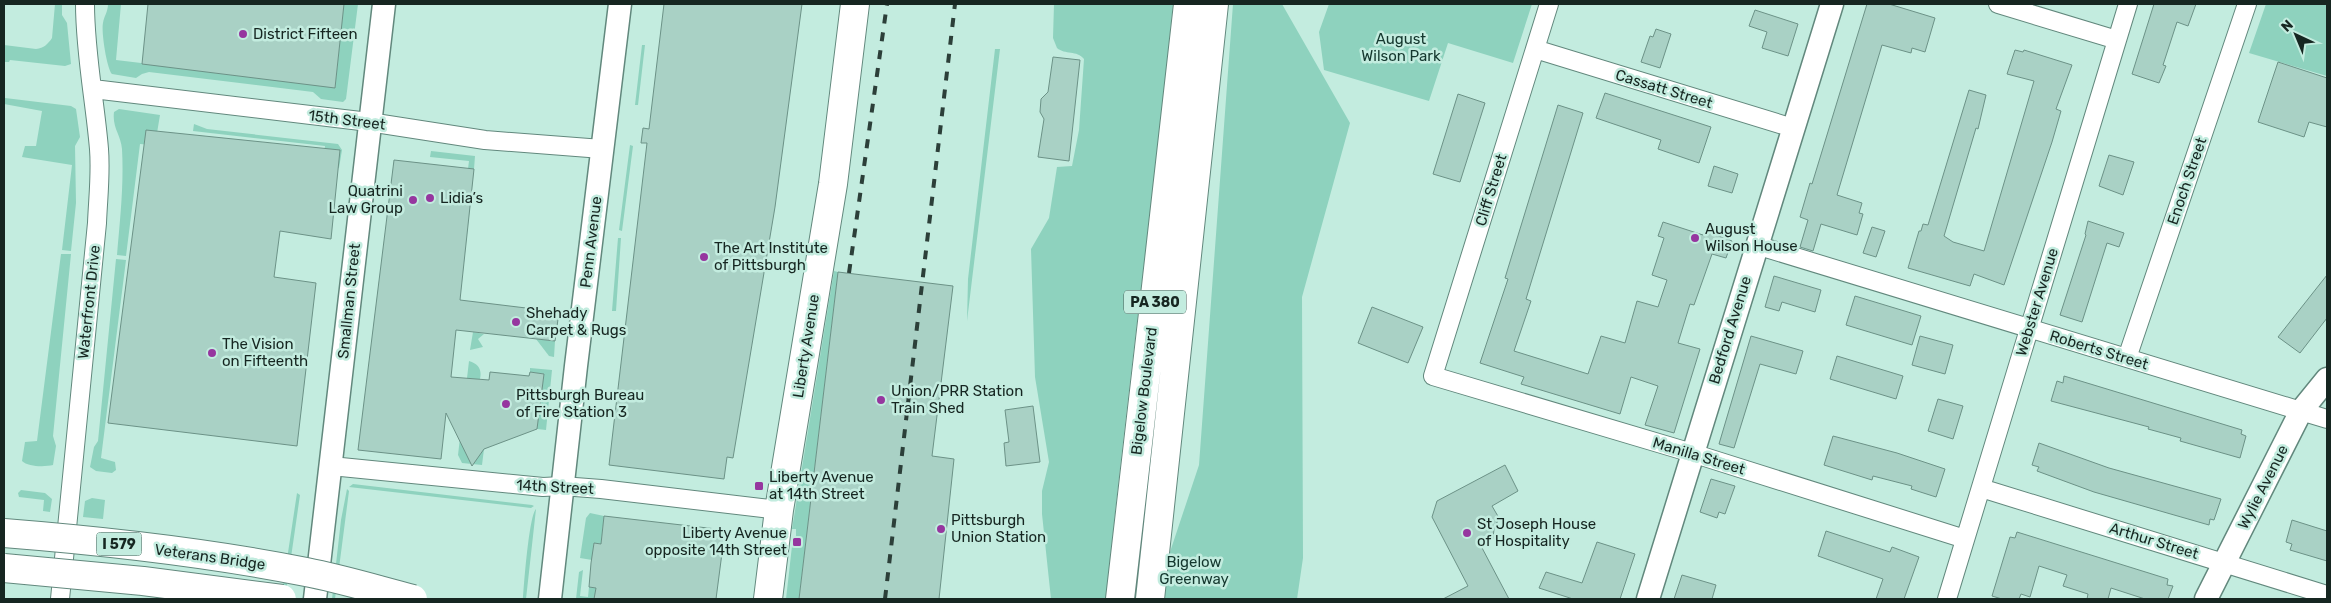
<svg xmlns="http://www.w3.org/2000/svg" width="2331" height="603" font-family="Rubik,sans-serif">
<style>
.green{fill:#8ed2be}
.building{fill:#a9d1c5;stroke:#6c9287}
.lines{fill:none;stroke-linecap:round;stroke-linejoin:round}
.minor-casing{stroke:#62887d;stroke-width:20}
.tertiary-casing{stroke:#62887d;stroke-width:25}
.primary-casing{stroke:#62887d;stroke-width:30}
.minor{stroke:#fff;stroke-width:18}
.tertiary{stroke:#fff;stroke-width:22}
.primary{stroke:#fff;stroke-width:28}
.rail{stroke:#2c3f39;stroke-width:4;stroke-dasharray:9 9;stroke-linecap:butt}
.motorway-bridge-casing{stroke:#62887d;stroke-width:30;stroke-linecap:butt}
.motorway-bridge{stroke:#fff;stroke-width:28}
.poi-dot{fill:#96369f;stroke:#c3ecdf;stroke-width:2}
.labels{text-anchor:middle;dominant-baseline:central;stroke-width:5;stroke-linejoin:round;paint-order:stroke}
.shield{fill:#c3ecdf;stroke:#4a615a;stroke-width:1}
.shield-label{font-size:14px;font-weight:bold;fill:#162621}
.poi-label{font-size:15px;fill:#162621;stroke:#c3ecdf;text-anchor:start}
.park-label{font-size:15px;fill:#14372e;stroke:#c3ecdf}
.street-label{font-size:15px;fill:#162621;stroke:#c3ecdf}
</style>
<rect width="100%" height="100%" fill="#c3ecdf"/>
<path class="green" d="M55,4H62V15L67,23L71,64L65,66L10,60L9,62H4V45L36,49C44,48 48,44 52,38Z
M108,4H121L116,60L325,85L335,88L344,4H358L346,99L343,102L321,99L313,92L149,72L142,74L136,78L112,74C107,69 101,32 103,23C104,16 108,12 108,4Z
M1054,4H1173C1153,203 1126,400 1106,599H1051L1042,514V491L1049,462L1035,377L1031,249L1049,218L1057,167L1072,166L1079,130L1084,59C1077,50 1065,55 1057,48L1053,38Z
M1233,4H1282L1350,123L1302,297L1303,558L1297,599H1161L1164,570L1199,465Z
M1329,4H1532L1513,63L1448,43L1429,101L1324,70L1319,32Z
M2266,4H2327V76L2249,53Z
M642,45H645L638,105H635Z
M995,49H1000L967,321L968,279Z
M4,95L5,98L71,106L76,109L80,137L75,146L76,203L71,251L62,250L72,165L22,157L25,146H36L42,111L4,104Z
M119,109L160,115L156,139L153,145L140,144L126,256L117,255C120,219 124,185 122,149C121,135 112,128 114,112Z
M194,124L207,129L338,144L342,150L339,168L323,166L325,146L193,131Z
M630,145L633,146L622,231L619,230Z
M431,151L475,156L474,169H468L469,161L430,157Z
M618,238H621L616,311H612Z
M61,254H71L53,436L56,446L53,465C45,467 28,467 22,461L25,442L37,441Z
M116,259L126,260L101,458L115,462L116,470L112,473L96,471L90,467L94,447L98,441Z
M834,271L838,272L799,599H786L792,546H799L800,538L796,537V529H792Z
M473,332L484,334L478,339L483,347L470,350Z
M536,339L555,341L554,357L549,356Z
M469,361C479,364 482,370 480,379H475L476,460L481,450L484,449L482,465L462,463L458,455Z
M530,368L552,370L546,430L537,429L544,374L530,372Z
M353,484L532,505L534,506L531,508L349,487Z
M347,489L349,491L335,599H332L341,520Z
M21,490L45,493L52,499L50,512L43,511L44,500L19,497L18,493Z
M297,493L300,495L285,599H281Z
M92,498L105,500L103,519L83,517L85,501Z
M536,509L526,599H523C524,584 529,516 536,509Z
M590,513L604,516L601,544L594,543L592,560L580,558L586,518Z
M583,570L580,596L588,597L589,587L596,588L594,599H576L579,572Z"/>
<path class="building" d="M148,4H344L335,88L142,64Z
M664,4H802L775,207L733,458L727,457L724,479L609,465L647,143H641L643,128L649,129Z
M1867,4H1889L1935,18L1925,52L1912,48L1911,53L1882,45L1837,195L1862,203L1859,213L1863,214L1857,235L1821,224L1813,251L1800,247L1808,220L1800,217L1810,183L1812,184Z
M2154,4H2196L2188,26L2177,22L2163,65L2166,66L2159,83L2132,74Z
M1755,10L1798,24L1788,56L1762,48L1767,32L1749,26Z
M1656,29L1671,34L1660,68L1641,62L1650,36L1653,37Z
M2015,50L2023,52L2024,50L2072,65L2056,109L2061,111L2052,142L2004,285L1974,274L1970,286L1908,268L1919,231H1921L1923,224L1928,225L1969,90L1986,95L1978,129L1976,128L1944,236L1953,242L1984,251L2034,81L2007,74Z
M1053,57L1080,60L1069,161L1038,157L1044,119L1040,112L1041,99L1048,92Z
M2278,62L2327,78V127L2309,122L2304,137L2258,122Z
M1605,93L1711,127L1699,163L1658,149L1661,140L1596,118Z
M1458,94L1485,103L1460,182L1433,174Z
M1558,105L1583,113L1526,299L1531,301L1514,351L1588,374L1601,336L1625,343L1637,301L1658,307L1667,280L1652,275L1664,238L1658,236L1663,222L1703,235L1705,231L1732,241L1726,258L1712,254L1694,305L1690,304L1678,343L1700,349L1674,433L1645,425L1658,386L1631,377L1620,414L1521,384L1524,377L1480,363L1508,279L1505,278Z
M146,130L340,150L331,239L280,231L274,277L316,283L297,446L108,423Z
M2109,155L2134,162L2123,195L2099,186Z
M394,160L474,169L460,300L559,312L555,341L456,330L451,377L489,380L490,372L529,376L530,372L544,374L537,429L484,449L472,466L446,413L441,459L358,450Z
M1714,166L1738,174L1732,193L1708,186Z
M2088,221L2124,233L2119,247L2107,243L2082,322L2060,315L2086,235L2085,234Z
M1872,227L1885,231L1876,257L1863,253Z
M838,272L953,286L932,456L954,459L939,599H799Z
M2327,275V318L2300,353L2278,337Z
M1774,276L1821,290L1815,312L1782,302L1779,311L1765,307Z
M1855,296L1921,316L1912,345L1846,325Z
M1372,307L1423,327L1408,363L1358,343Z
M1751,336L1803,351L1796,374L1760,364L1734,448L1719,444Z
M1920,336L1953,345L1945,374L1912,365Z
M1837,356L1903,376L1896,399L1830,379Z
M2064,376L2242,430L2241,434L2246,436L2240,458L2180,441L2181,438L2148,429L2149,427L2051,401L2057,381L2063,383Z
M1938,399L1963,406L1953,439L1928,431Z
M1033,406L1040,462L1006,466L1004,443L1009,442L1005,410Z
M1833,436L1897,453L1945,469L1936,497L1911,489L1912,486L1873,476L1872,480L1824,465Z
M2039,443L2109,468L2221,499L2214,520L2210,519L2209,525L2094,492L2037,471L2039,467L2032,465Z
M1505,465L1518,491L1492,506L1499,518L1494,529L1493,539L1481,546L1509,599H1443L1468,586L1432,517L1437,501Z
M1711,479L1735,486L1725,514L1719,512L1717,518L1700,512Z
M604,516L725,530L716,599H594L596,588L589,587L591,563L594,543L601,544Z
M2292,520L2327,531V561L2290,550L2292,544L2286,542Z
M1826,531L1890,552L1892,547L1919,557L1904,599H1876L1883,579L1818,556Z
M2017,532L2168,579L2167,585L2173,586L2168,599H2145L2111,588L2108,599H2087L2088,594L2063,586L2067,575L2039,566L2030,597L2021,594L2019,599H2002L1992,596L2010,537L2015,538Z
M1597,542L1635,554L1620,599H1573L1539,588L1546,572L1582,583Z
M1682,575L1716,585L1712,599H1674Z"/>
<g class="lines">
<g class="minor-casing">
<path id="minor" d="M1549,4L1433,376L1692,453L1965,539
M1998,4L2117,40
M1535,49L1793,128
M93,89L369,122L485,140L602,149
M1756,245L2327,419
M2127,358L2247,4
M331,466L543,487L562,486L601,489L779,510
M1981,488L2327,595
M60,599L97,223C98,198 101,174 99,149C95,101 85,53 85,4
M1947,599L2128,4"/>
</g>
<g class="tertiary-casing">
<path id="tertiary" d="M315,599L384,4
M550,599L576,366L620,4
M1648,599L1832,4
M2206,599L2301,411L2327,379"/>
</g>
<g class="primary-casing">
<path id="primary" d="M768,599L779,510L833,184L855,4
M1120,599C1142,401 1167,202 1188,4
M1150,599L1214,4"/>
</g>
<use href="#minor" class="minor"/>
<use href="#tertiary" class="tertiary"/>
<use href="#primary" class="primary"/>
<path class="rail" d="M849,273L887,4
M885,599L955,4"/>
<g class="motorway-bridge-casing">
<path id="motorway-bridge" d="M4,533C105,541 206,552 306,572C342,579 378,590 413,599
M4,568L143,581L282,599"/>
</g>
<use href="#motorway-bridge" class="motorway-bridge"/>
</g>
<g class="poi-dot">
<circle cx="243" cy="34" r="5"/>
<circle cx="430" cy="198" r="5"/>
<circle cx="413" cy="200" r="5"/>
<circle cx="1695" cy="238" r="5"/>
<circle cx="704" cy="257" r="5"/>
<circle cx="516" cy="322" r="5"/>
<circle cx="212" cy="353" r="5"/>
<circle cx="881" cy="400" r="5"/>
<circle cx="506" cy="404" r="5"/>
<rect x="754" y="481" width="10" height="10" rx="2.5"/>
<circle cx="941" cy="529" r="5"/>
<circle cx="1467" cy="533" r="5"/>
<rect x="792" y="537" width="10" height="10" rx="2.5"/>
</g>
<g class="labels">
<g class="shield">
<rect x="1124" y="290.5" width="62" height="23" rx="4"/>
<rect x="96.5" y="532.5" width="45" height="23" rx="4"/>
</g>
<g class="shield-label">
<text x="1155" y="302">PA 380</text>
<text x="119" y="544">I 579</text>
</g>
<g class="poi-label">
<text x="253" y="34">District Fifteen</text>
<text x="403" y="191" text-anchor="end">Quatrini<tspan x="403" dy="17">Law Group</tspan></text>
<text x="440" y="198">Lidia’s</text>
<text x="1705" y="229">August<tspan x="1705" dy="17">Wilson House</tspan></text>
<text x="714" y="248">The Art Institute<tspan x="714" dy="17">of Pittsburgh</tspan></text>
<text x="526" y="313">Shehady<tspan x="526" dy="17">Carpet &amp; Rugs</tspan></text>
<text x="222" y="344">The Vision<tspan x="222" dy="17">on Fifteenth</tspan></text>
<text x="891" y="391">Union/PRR Station<tspan x="891" dy="17">Train Shed</tspan></text>
<text x="516" y="395">Pittsburgh Bureau<tspan x="516" dy="17">of Fire Station 3</tspan></text>
<text x="769" y="477">Liberty Avenue<tspan x="769" dy="17">at 14th Street</tspan></text>
<text x="951" y="520">Pittsburgh<tspan x="951" dy="17">Union Station</tspan></text>
<text x="1477" y="524">St Joseph House<tspan x="1477" dy="17">of Hospitality</tspan></text>
<text x="787" y="533" text-anchor="end">Liberty Avenue<tspan x="787" dy="17">opposite 14th Street</tspan></text>
</g>
<g class="park-label">
<text x="1401" y="39">August<tspan x="1401" dy="17">Wilson Park</tspan></text>
<text x="1194" y="562">Bigelow<tspan x="1194" dy="17">Greenway</tspan></text>
</g>
<g class="street-label">
<text transform="translate(1664 89) rotate(17)">Cassatt Street</text>
<text transform="translate(347 120) rotate(7)">15th Street</text>
<text transform="translate(2187 181) rotate(-71)">Enoch Street</text>
<text transform="translate(1491 190) rotate(-73)">Cliff Street</text>
<text transform="translate(591 242) rotate(-83)">Penn Avenue</text>
<text transform="translate(349 301) rotate(-84)">Smallman Street</text>
<text transform="translate(89 302) rotate(-84)">Waterfront Drive</text>
<text transform="translate(2037 302) rotate(-73)">Webster Avenue</text>
<text transform="translate(1730 330) rotate(-73)">Bedford Avenue</text>
<text transform="translate(806 346) rotate(-81)">Liberty Avenue</text>
<text transform="translate(2099 350) rotate(17)">Roberts Street</text>
<text transform="translate(1144 391) rotate(-83)">Bigelow Boulevard</text>
<text transform="translate(1699 456) rotate(17)">Manilla Street</text>
<text transform="translate(555 487) rotate(3)">14th Street</text>
<text transform="translate(2263 487) rotate(-63)">Wylie Avenue</text>
<text transform="translate(2154 541) rotate(17)">Arthur Street</text>
<text transform="translate(210 557) rotate(8)">Veterans Bridge</text>
</g>
</g>
<rect width="2331" height="603" fill="none" stroke="#162621" stroke-width="10"/>
<g transform="translate(2296 35) rotate(316)" stroke="#c3ecdf" stroke-width="4" paint-order="stroke">
<path d="M0-4L9 19L0 12L-9 19Z" fill="#162621"/>
<text y="-8" font-size="14" font-weight="bold" text-anchor="middle" fill="#162621">N</text>
</g>
</svg>
